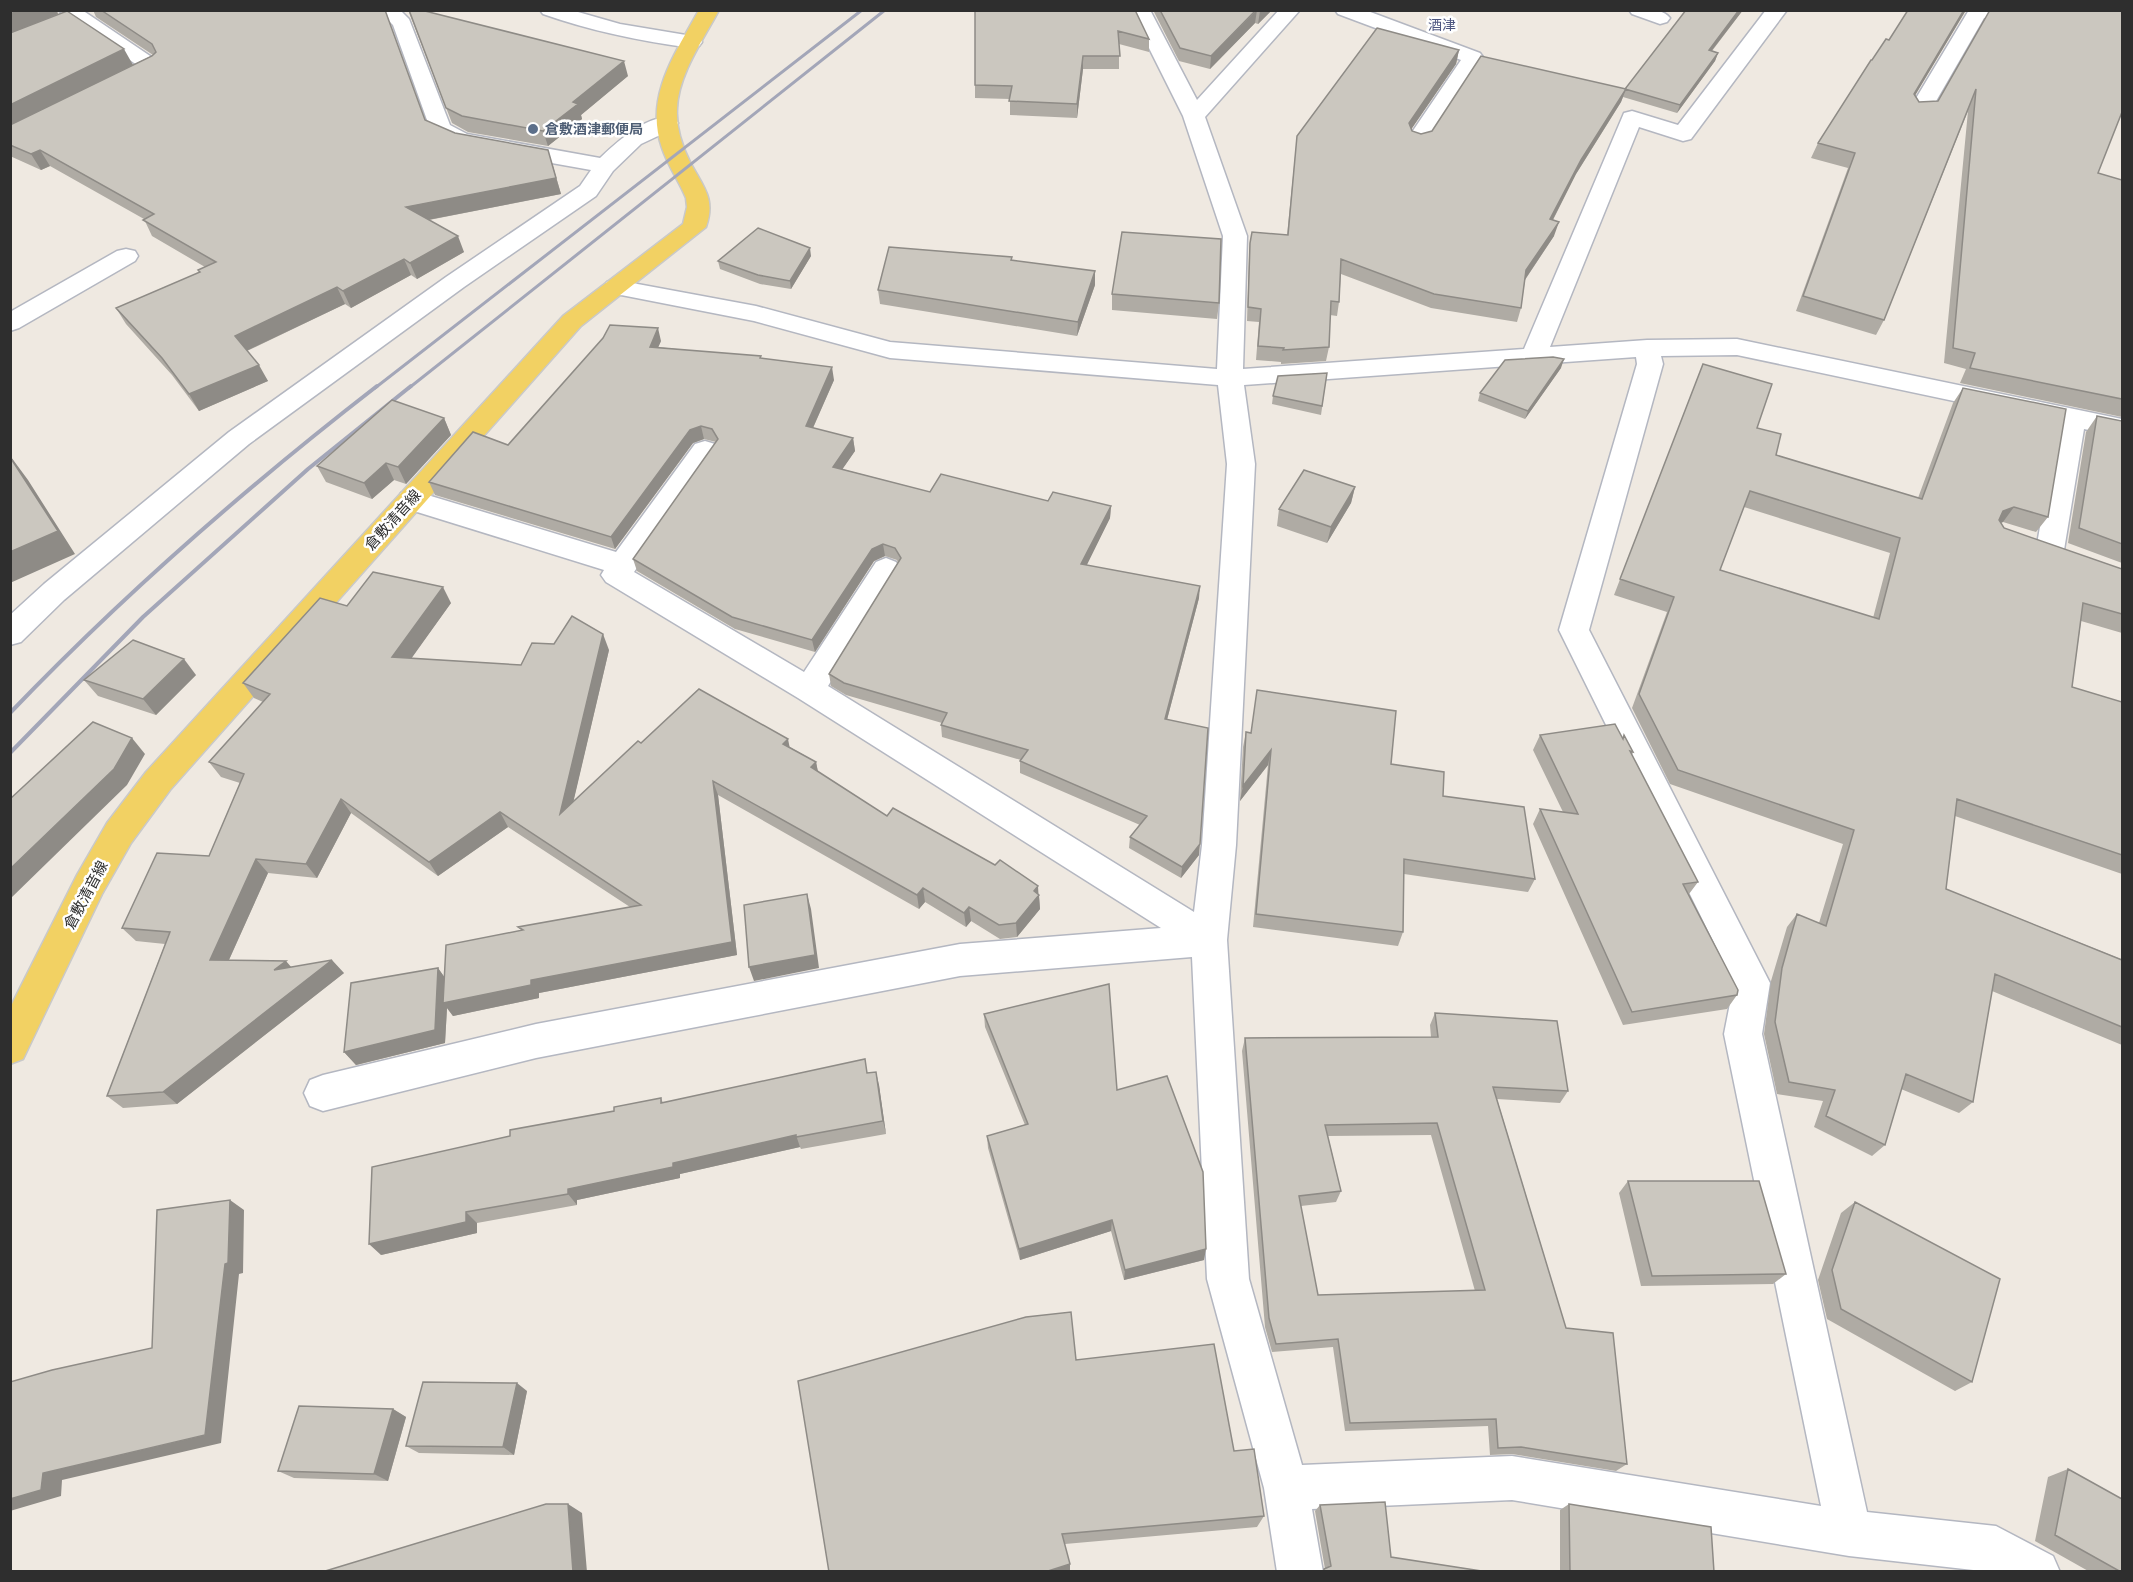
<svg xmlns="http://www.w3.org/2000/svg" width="2133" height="1582" font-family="'Work Sans','Noto Sans JP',sans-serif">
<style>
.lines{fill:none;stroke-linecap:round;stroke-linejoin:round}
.minor-casing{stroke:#b4b7c1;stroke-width:3}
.major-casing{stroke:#c9c9c9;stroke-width:3}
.minor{fill:#fff;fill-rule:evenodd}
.major{fill:#f2d163;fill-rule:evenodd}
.rail-far1{stroke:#a3a6b8;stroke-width:3}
.rail{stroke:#a3a6b8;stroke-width:4}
.wall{fill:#afaba4;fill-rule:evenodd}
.shaded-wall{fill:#8e8b86}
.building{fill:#cbc7bf;stroke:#8e8b86;stroke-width:1.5;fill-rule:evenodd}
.service-dot{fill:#5c6f8a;stroke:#fff;stroke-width:2}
.labels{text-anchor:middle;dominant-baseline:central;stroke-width:5;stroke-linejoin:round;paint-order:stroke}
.far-neighbourhood-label{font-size:14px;fill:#4d5680;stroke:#fff}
.far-service-label{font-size:14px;font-weight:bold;fill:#4e5e75;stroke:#fff;text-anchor:start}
.street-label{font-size:15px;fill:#2e2e2e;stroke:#fff}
</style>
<rect width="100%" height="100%" fill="#efe9e1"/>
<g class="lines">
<g class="minor-casing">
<path id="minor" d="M58,10H82L159,62L162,66L159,70C146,78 130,90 115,86L111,82L115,78L137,65Z
M378,10H400L409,19L450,125L467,134L600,158C617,142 649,112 675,118L678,123L675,128L641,144L613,171L596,196L464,287L249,444L64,600L21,642L10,645V615L44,584L229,432L446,277L580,186L591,170L461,147L432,134L393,25Z
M540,10H571L620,24L692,36L699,38L702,42L699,46L692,48C641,41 591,31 543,14Z
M1130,10H1150L1197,100L1279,10H1300L1205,117L1247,236L1243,369L1524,349L1624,113L1632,111L1678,125L1766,10H1787L1691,139L1683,141L1639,127L1550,347L1647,340L1737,339L2122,419V437L2084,429L2064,550L2060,557L2050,560L2040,557L2036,550L2058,423L1737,355L1661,356L1663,364L1589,630L1770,983L1762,1034L1867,1512L1996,1526L2053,1556L2060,1572H1991L1849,1556L1512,1500L1312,1509L1323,1572H1277L1264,1488L1207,1279L1192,957L960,976L536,1058L323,1111L310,1106L304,1093L310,1080L323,1075L536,1024L960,944L1161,928L798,698L606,582L601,575L604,570L401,507L397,500L401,493L411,490L616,552L695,444L705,441L715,444L719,450L715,456L634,572L804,672L876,562L886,558L896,562L901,569L828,686L1194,912L1202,845L1227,464L1218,385L890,358L754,321L616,294L607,292L604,287L607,282L616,280L756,306L890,342L1217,369L1223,236L1183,116ZM1636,357L1637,364L1559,630L1734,983L1724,1034L1821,1506L1512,1456L1302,1465L1249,1279L1227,940L1236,845L1255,464L1244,385Z
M1335,10H1365L1480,53L1483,57L1427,143L1419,145L1411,143L1408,138L1461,60L1338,14Z
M1629,10C1642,10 1662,7 1670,18L1667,22L1660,24L1632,14Z
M1969,10H2003L2000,14L1984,18L1928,115L1920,116L1912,115L1909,110Z
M126,249L135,251L138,256L135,261L19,328L10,331V312L117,251Z"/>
</g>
<g class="major-casing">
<path id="major" d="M699,10H719C703,40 678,75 677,109C676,127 682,146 690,162C703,187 716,198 706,227L581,326L170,790L131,843L102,894L23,1059L10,1064V1008L77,875L107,823L146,772L563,316L683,224L687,207L686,198C679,181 668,166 662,148C644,97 675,54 699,10Z"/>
</g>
<use href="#minor" class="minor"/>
<use href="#major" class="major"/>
<path class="rail-far1" d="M375,388L862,10
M409,388L885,10"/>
<path class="rail" d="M10,713C123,595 248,486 377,386
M10,753L143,617L308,469L411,386"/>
</g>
<path class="wall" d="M10,10L58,14L133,65L85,88L153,55L96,17L93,10H385L425,120L455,133L553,166L561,194L429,220L464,252L417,279L411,275L351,308L345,304L247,351L268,381L199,411L172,375L126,324L116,308L199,273L198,270L205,267L152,236L144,219L50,166L41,170L10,156Z
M408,10L628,76L581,115L582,119L548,146L468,132L452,123Z
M1135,10L1149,39V52L1119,44V69H1083L1077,118L1010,115V99L975,98V85Z
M1153,10H1272L1258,24L1255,23L1210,69L1179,61Z
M1743,10L1712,51L1718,53L1715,61L1677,113L1623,97L1621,102L1576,174L1553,220L1554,236L1525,280L1521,308L1517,322L1431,308L1341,274L1339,302L1337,316L1330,315L1329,347L1326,361L1281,364V362L1256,360L1259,322L1247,321L1249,257L1250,243L1287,235L1297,136L1459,50L1456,64L1411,129L1412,131L1421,134L1625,89Z
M1966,10L1915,95L1919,102L1938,101L1990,10L2098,173L2122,180V417L1960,383L1966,369L1944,363L1968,111L1884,320L1876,335L1796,311L1848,168L1811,158L1818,143L1872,60L1889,40Z
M811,256L791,289L760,284L720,269L718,261Z
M1012,260L1095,285L1077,336L880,304L878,290Z
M1112,294L1219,303L1217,319L1112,310Z
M661,341L658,347L761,358L834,380L813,428L853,438L855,451L842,469L930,492L1111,506L1110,518L1086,565L1199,598L1167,720L1199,855L1181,878L1129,848L1130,837L1140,825L1020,773V761L1021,760L942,737L941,725L942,723L846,695L831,686L829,674L898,563L897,560L885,556L874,561L815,652L735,629L637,571L633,559L716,442L704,439L693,443L615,549L435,495L429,482L508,445Z
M1703,364L1757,428L1776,455L1918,498L1953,403L1963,388L2048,517L2036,532L2003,522L2001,523L2004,528L2122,569V633L2081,621L2072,687L2122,702V874L1955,816L1946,889L2121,959L2122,948V1045L1992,991L1973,1102L1959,1113L1901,1089L1885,1145L1872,1156L1814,1127L1823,1101L1777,1094L1764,1034L1771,981L1787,927L1797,914L1819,923L1843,844L1670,784L1632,708L1667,612L1614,595ZM1744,507L1890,553L1873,618L1720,570Z
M1561,368L1525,419L1478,401L1480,393Z
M1327,373L1321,415L1272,404L1273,396Z
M2097,416L2122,421V563L2068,543L2086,432Z
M444,418L451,435L406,484L394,480L372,499L326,482L317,466Z
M1355,487L1351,503L1327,543L1277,526L1279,509Z
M451,603L411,658L521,665L609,650L573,802L641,743L790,747L816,762L818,772L887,816L995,865L1038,886L1040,909L1017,937L1000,939L971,921L966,927L925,902L919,909L718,795L737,955L539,993V998L453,1016L447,1008L445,1043L356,1065L344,1052L438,968L444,977L521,930L518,927L630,907L508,827L438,876L351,813L317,878L268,873L229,960L344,973L177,1104L123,1108L107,1096L165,944L136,941L122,928L209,856L240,783L221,777L209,762L263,702L254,698L243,683L347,606Z
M196,675L156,715L98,696L84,680Z
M1246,732L1391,764L1443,796L1535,879L1528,892L1404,874L1403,932L1398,946L1253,927L1268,765L1240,801L1243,747Z
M1540,735L1623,738L1633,752L1632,755L1698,882L1689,894L1737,995L1727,1009L1623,1025L1533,824L1540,809L1563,812L1533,750Z
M1435,1013L1568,1091L1560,1103L1497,1099L1566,1328L1627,1464L1616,1471L1512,1454L1490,1455L1488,1426L1345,1431L1333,1347L1272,1352L1265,1327L1242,1051L1245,1038L1431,1037L1430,1025ZM1431,1135L1475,1291L1318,1295L1301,1206L1336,1202L1341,1191L1328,1136Z
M984,1014L1117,1090L1204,1260L1124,1280L1111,1231L1020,1260L988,1148L987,1136L1025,1125L985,1027Z
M869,1073L879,1085L886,1134L801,1149L800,1147L680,1174V1178L577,1200V1205L477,1223V1233L381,1255L510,1136L614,1111L661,1098L663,1103Z
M1628,1181L1786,1274L1773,1284L1641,1286L1619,1193Z
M1855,1202L1972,1382L1955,1391L1827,1319L1818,1280L1841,1213Z
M1076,1360L1234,1451L1264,1516L1257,1527L1065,1544L829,1572Z
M527,1391L514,1455L419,1453L406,1446Z
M393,1409L406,1417L388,1481L294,1478L278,1471Z
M2068,1469L2122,1572H2090L2035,1541L2048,1477Z
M1569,1504L1714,1572H1560V1510Z
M1320,1505L1391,1557L1488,1572H1321L1325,1569L1315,1511Z"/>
<path class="shaded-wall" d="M20,10H57L58,14L10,34V14Z
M1257,10L1255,23L1210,69L1211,56Z
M1272,10L1258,24L1260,11Z
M1739,10H1743L1706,58L1709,50Z
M1964,10H1966L1907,109L1914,94Z
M124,49L133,65L10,126V105Z
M1459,50L1456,64L1406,137L1409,123Z
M1718,53L1715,61L1677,113L1680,105Z
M1083,56V69L1077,118V104Z
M624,61L628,76L581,115L582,119L548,146L543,131L573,102Z
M1626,89L1621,102L1576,174L1546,233L1550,219L1581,160Z
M40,150L50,166L41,170L31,154Z
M548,150L561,194L412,223L406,207Z
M1559,222L1554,236L1522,284L1526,270Z
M458,236L464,252L417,279L410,263Z
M810,248L811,256L791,289L790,281Z
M404,259L411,275L351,308L343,291Z
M1095,271V285L1077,336L1078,322Z
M337,287L345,304L244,352L235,336Z
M658,328L661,341L653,359L650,347Z
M1564,359L1561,368L1525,419L1528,411Z
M259,365L268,381L199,411L189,394Z
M832,367L834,380L808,439L806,426Z
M444,418L451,435L406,484L398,467Z
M701,426L704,439L693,443L615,549L611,537L690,430Z
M853,438L855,451L835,480L833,467Z
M11,457L28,480L75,554L10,583Z
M386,463L394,480L372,499L364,483Z
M1355,487L1351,503L1327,543L1331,527Z
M1111,506L1110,518L1081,577V564Z
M2014,507L2003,522L1992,526L2003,511Z
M883,544L885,556L874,561L815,652L812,640L872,549Z
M1200,586L1199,598L1164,731L1165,719Z
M443,587L451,603L401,673L392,657Z
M603,634L609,650L567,829L560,814Z
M184,659L196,675L156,715L143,699Z
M132,738L145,754L127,785L10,899V869Z
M788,739L791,754L783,744Z
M1271,750L1268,765L1240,801L1243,786Z
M816,762L819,777L811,767Z
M713,781L718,795L737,955L539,993V998L453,1016L447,1008L445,1043L356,1065L344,1052L438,968L448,982L531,980L732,942Z
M341,799L351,813L317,878L306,864Z
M500,812L508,827L438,876L429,862Z
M1200,844L1199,855L1181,878L1182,867Z
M256,859L268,873L223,973L210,960Z
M1038,886V896L1039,895L1040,909L1017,937L1016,923L1034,891Z
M923,888L925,902L919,909L917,895Z
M807,894L811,909L819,968L754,981L749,967Z
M969,907L971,921L966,927L964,913Z
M332,960L344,973L177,1104L163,1092Z
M286,961L298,975L274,970Z
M876,1072L879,1085L886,1134L883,1121Z
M796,1135L800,1147L680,1174V1178L577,1200V1205L568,1194V1189L673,1163Z
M230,1200L244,1210L243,1273L239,1274L221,1443L62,1480L61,1496L10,1511V1499L43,1473L205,1435Z
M466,1212L477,1223V1233L381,1255L369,1244Z
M1112,1220L1111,1231L1020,1260L1019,1249Z
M1206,1249L1204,1260L1124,1280L1125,1270Z
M517,1383L527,1391L514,1455L503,1447Z
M393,1409L406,1417L388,1481L374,1474Z
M568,1504L582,1513L587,1572H573Z
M1070,1564V1572H1045Z"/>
<path class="building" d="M10,10H20L10,14Z
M101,10H385L425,120L455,133L548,150L556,178L406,207L458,236L410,263L404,259L343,291L337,287L235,336L259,365L189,394L162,358L116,308L200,272L198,270L216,262L143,220L154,214L40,150L31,154L10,145V125L152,56L156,52L152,44Z
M409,10H421L624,61L573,102L578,104L543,131L462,116L446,108Z
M975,10H1135L1149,39L1118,31L1120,56H1083L1077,104L1009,101L1012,86L975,85Z
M1160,10H1256L1211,56L1180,48Z
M1686,10H1739L1709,50L1718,53L1680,105L1625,89Z
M1908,10H1964L1914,94L1919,102L1938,101L1990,10H2122V112L2098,173L2122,180V399L1970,368L1975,353L1953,348L1976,89L1884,320L1803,296L1855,153L1818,143L1871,60H1872L1886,39L1889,40Z
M67,11L124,49L10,105V33Z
M1377,28L1459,50L1409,123L1412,131L1421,134L1432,131L1481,56L1626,89L1581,160L1550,219L1559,222L1526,270L1521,308L1434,294L1341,259L1339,302L1331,301L1329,347L1283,350L1284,348L1258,346L1261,309L1248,307L1250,243L1252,232L1288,235L1297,136Z
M758,228L810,248L790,281L758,275L718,261Z
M1122,232L1221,239L1219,303L1112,294Z
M889,247L1012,257L1011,260L1095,271L1078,322L878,290Z
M610,325L658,328L650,347L761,356L760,358L832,367L806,426L853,438L833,467L930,492L941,474L1048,501L1053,492L1111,506L1081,564L1200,586L1165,719L1208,728L1200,844L1182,867L1130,837L1147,816L1020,761L1028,750L941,725L947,713L844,683L829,674L901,558L895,548L883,544L872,549L812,640L732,617L633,559L718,439L712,429L701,426L690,430L611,537L429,482L473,432L508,445L603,338Z
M1553,357L1564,359L1528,411L1480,393L1505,360Z
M1703,364L1772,384L1757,428L1781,434L1776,455L1922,499L1963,388L2066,409L2048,517L2014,507L2003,511L1999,520L2004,528L2122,569V614L2083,603L2072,687L2122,702V855L1957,799L1946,889L2122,960V1027L1995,974L1973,1102L1906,1074L1885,1145L1826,1116L1835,1090L1789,1082L1775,1022L1782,968L1797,914L1826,926L1854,830L1678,770L1639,694L1674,597L1620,579ZM1750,491L1900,538L1879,619L1720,570Z
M1327,373L1322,406L1273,396L1278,376Z
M392,400L444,418L398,467L386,463L364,483L317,466Z
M2097,416L2122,421V544L2079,528Z
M10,457L58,531L10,552Z
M1304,470L1355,487L1331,527L1279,509Z
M373,572L443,587L392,657L521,665L532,643L554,644L572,616L603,634L560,814L638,741L641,743L699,689L788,739L783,744L816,762L811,767L887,816L893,808L995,865L1000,860L1038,886L1034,891L1039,895L1016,923L999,925L969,907L964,913L923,888L917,895L713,781L732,942L531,980V985L443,1003L446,945L523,930L518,927L641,905L500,812L429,862L341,799L306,864L256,859L210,960L286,961L274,970L332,960L163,1092L107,1096L170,932L122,928L157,853L209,856L244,774L209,762L270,694L243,683L320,598L347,606Z
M133,640L184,659L143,699L84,680Z
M1257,690L1396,711L1391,764L1444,772L1443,796L1524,807L1535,879L1404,859L1403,932L1256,914L1271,750L1243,786L1246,732L1251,733Z
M93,722L132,738L114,769L10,869V799Z
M1615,724L1623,739L1624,735L1633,752L1630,751L1698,882L1683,884L1738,990L1737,995L1632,1012L1540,809L1578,814L1540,735Z
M807,894L815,955L749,967L744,905Z
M438,968L435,1030L344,1052L351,983Z
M1109,984L1117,1090L1167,1076L1203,1172L1206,1249L1125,1270L1112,1220L1019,1249L987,1136L1028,1124L984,1014Z
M1435,1013L1557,1021L1568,1091L1493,1087L1566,1328L1613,1333L1627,1464L1521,1447L1498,1448L1496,1419L1350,1423L1338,1339L1276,1344L1269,1318L1245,1038L1438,1037ZM1437,1123L1485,1290L1318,1295L1299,1196L1341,1191L1325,1125Z
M865,1059L867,1073L876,1072L883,1121L796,1137V1135L673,1163V1167L568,1189V1194L466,1212V1222L369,1244L372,1167L510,1136V1130L614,1111V1107L661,1098V1103Z
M1628,1181H1759L1786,1274L1652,1276Z
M230,1200L228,1263L225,1264L205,1435L43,1473L41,1490L10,1499V1382L52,1370L152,1348L157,1210Z
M1855,1202L2000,1279L1972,1382L1841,1309L1832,1270Z
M1071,1312L1076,1360L1214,1344L1234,1451L1254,1449L1264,1516L1062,1534L1070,1564L1045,1572H829L798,1381L1026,1317Z
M423,1382L517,1383L503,1447L406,1446Z
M299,1406L393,1409L374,1474L278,1471Z
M2068,1469L2122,1499V1572H2121L2055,1535Z
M1385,1502L1391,1557L1488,1572H1324V1569L1331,1566L1320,1505Z
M546,1504H568L573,1572H322Z
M1569,1504L1711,1527L1714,1572H1570Z"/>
<circle class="service-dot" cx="533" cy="129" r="6"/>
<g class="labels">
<g class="far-neighbourhood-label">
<text x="1442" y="25">酒津</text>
</g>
<g class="far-service-label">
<text x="545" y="129">倉敷酒津郵便局</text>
</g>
<g class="street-label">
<text transform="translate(393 520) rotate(-48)">倉敷清音線</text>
<text transform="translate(86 895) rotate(-62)">倉敷清音線</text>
</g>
</g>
<rect width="2133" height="1582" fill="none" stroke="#2e2e2e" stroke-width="24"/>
</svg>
